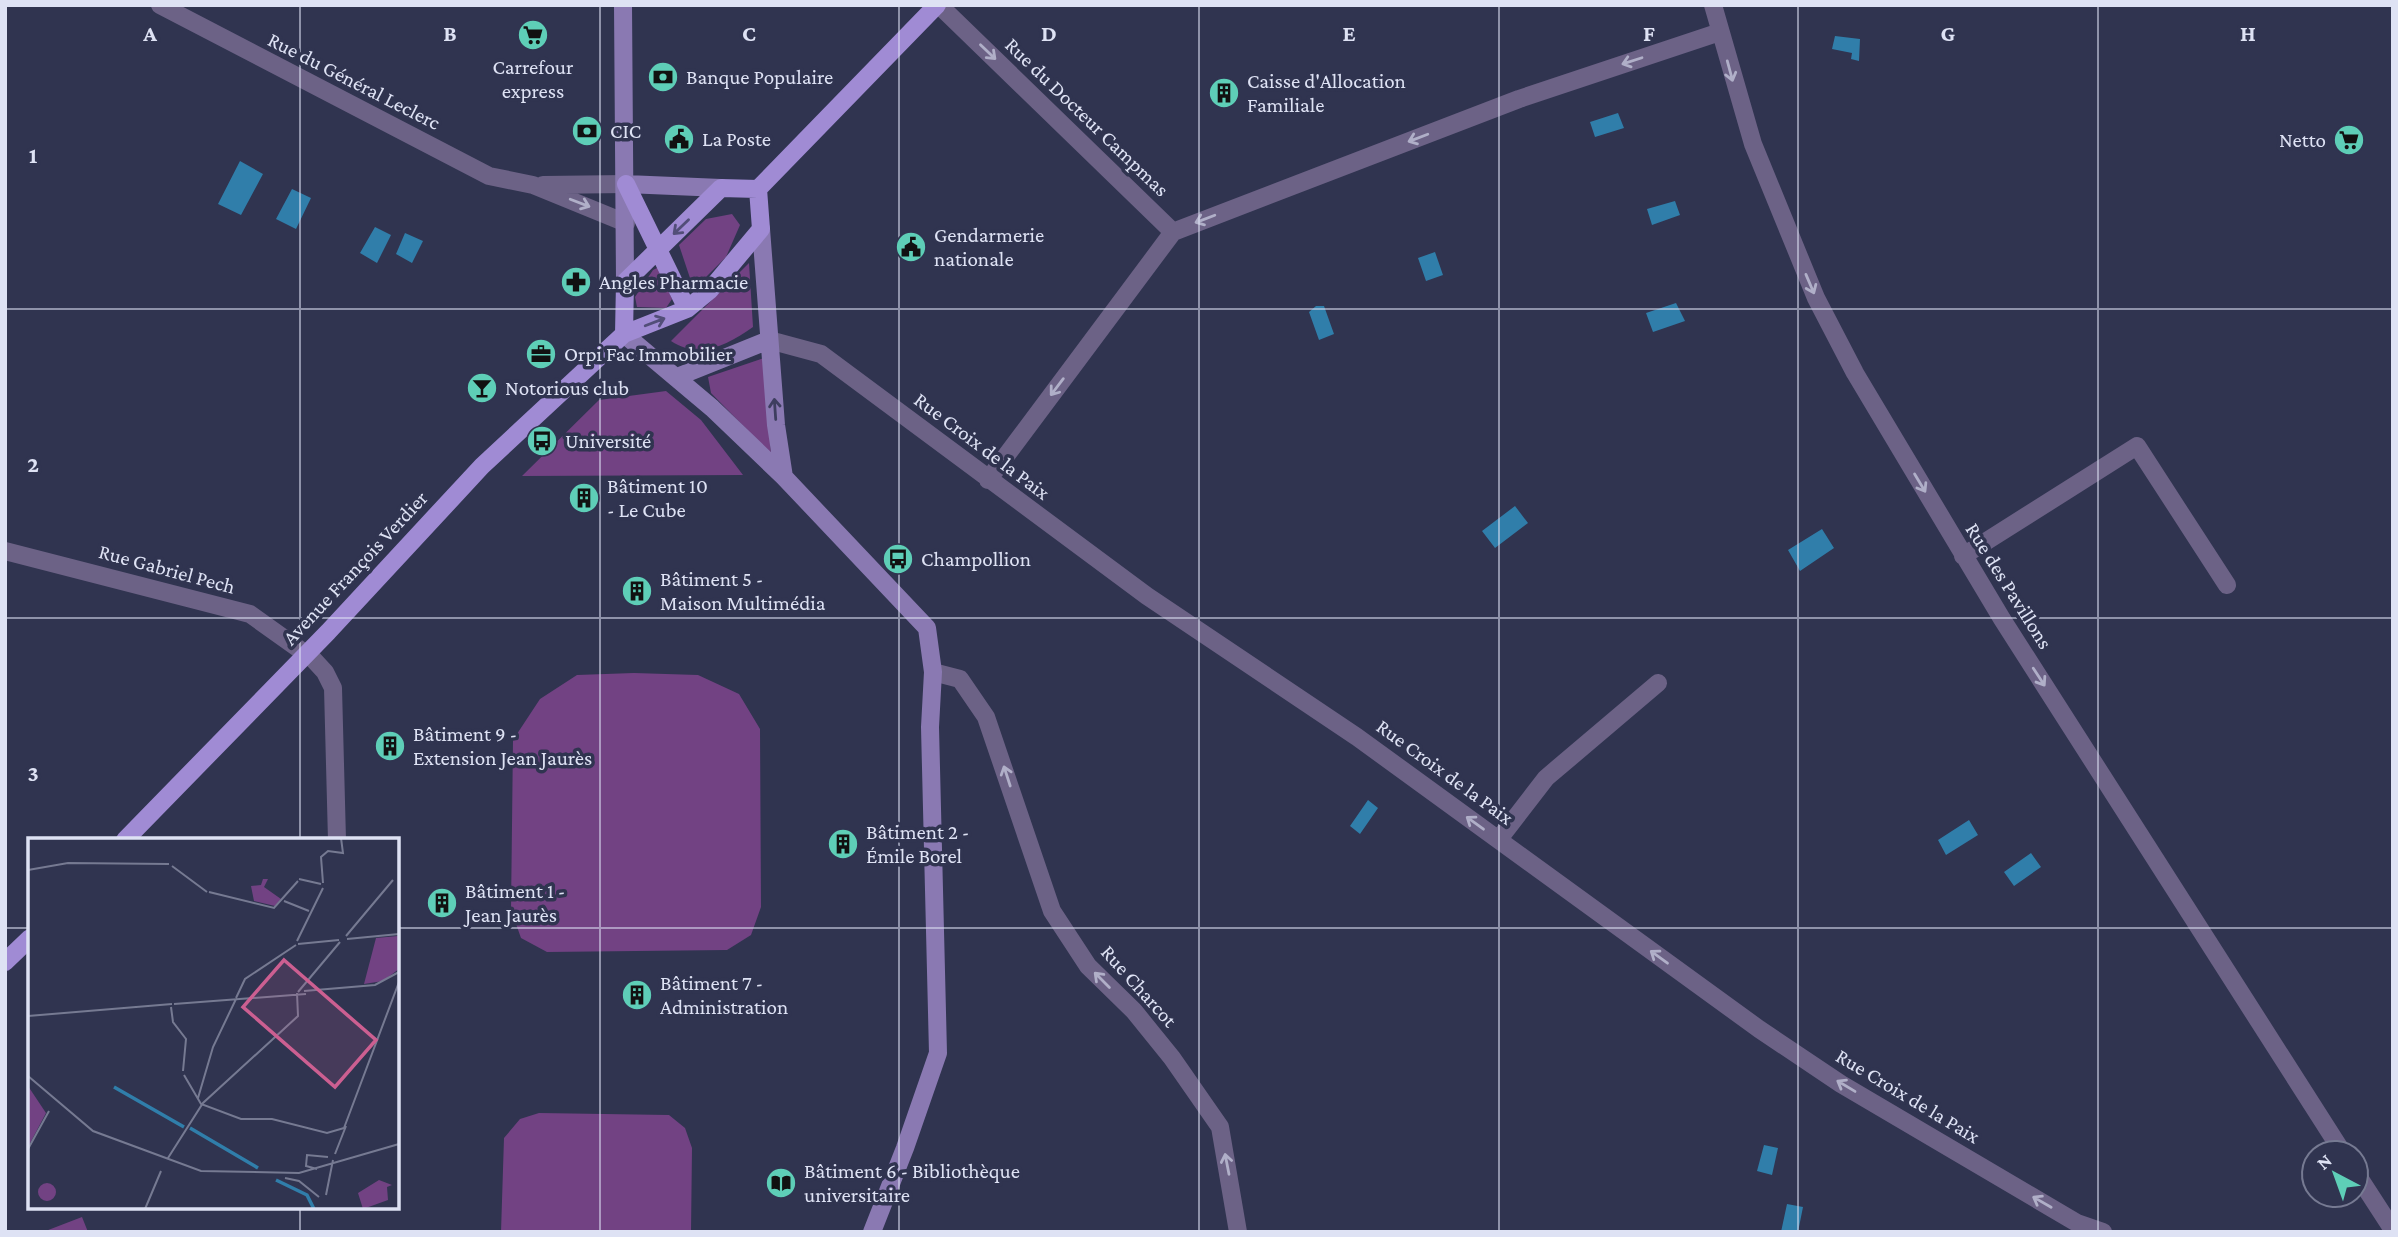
<svg xmlns="http://www.w3.org/2000/svg" width="2398" height="1237" font-family="'Crimson Pro',serif">
<style>
.green{fill:#724283}
.water{fill:#307eaa}
.lines{fill:none;stroke-linecap:round;stroke-linejoin:round}
.street{stroke:#6c6286;stroke-width:18}
.secondary{stroke:#8a79b2;stroke-width:18}
.primary{stroke:#a08bd4;stroke-width:18}
.oneway{stroke:#b0afc8}
.oneway2{stroke:#524e78}
.oneway3{stroke:#3e3e5f}
.grid{fill:none;stroke:#dee2f4;stroke-width:2;stroke-opacity:0.55}
.labels{text-anchor:middle;dominant-baseline:central;stroke-width:7;stroke-linejoin:round;paint-order:stroke}
.poi-label{font-size:21px;fill:#dee2f4;stroke:#303450;text-anchor:start}
.street-label{font-size:21px;fill:#dee2f4;stroke:#303450}
.inset-river{fill:none;stroke:#307eaa;stroke-width:3.5}
.inset-road{fill:none;stroke:#767a92;stroke-width:2}
.view{fill:#cc5f91;fill-opacity:0.15;stroke:#cc5f91;stroke-width:3.5}
.inset-edge{fill:none;stroke:#dee2f4;stroke-width:3.5}
.grid-label{font-size:23px;text-anchor:middle;font-weight:bold;fill:#dee2f4;stroke:#303450;stroke-width:7;stroke-linejoin:round;paint-order:stroke}
</style>
<rect width="100%" height="100%" fill="#303450"/>
<path class="green" d="M732,214L740,225L726,257L699,284L690,278L679,245L706,219Z
M749,263L753,327C727,345 700,360 671,341Z
M659,267L672,299L666,308L637,307L635,297L653,270Z
M764,358L771,454L711,393L708,377Z
M666,391L701,420L743,475L522,476L599,400Z
M634,673L698,675L739,694L760,729L761,907L751,935L727,950L547,952L521,938L511,910L513,740L540,699L577,675Z
M539,1113L669,1115L685,1128L692,1148L691,1232H501L504,1138L520,1119Z
M82,1217L88,1232H43Z"/>
<path class="water" d="M1835,36L1860,39L1859,61L1851,59L1852,53L1832,49Z
M1618,113L1624,128L1595,137L1590,122Z
M240,161L263,174L241,215L218,204Z
M292,189L311,198L296,229L276,219Z
M1675,201L1680,215L1652,225L1647,209Z
M375,227L391,235L377,263L360,253Z
M405,233L423,241L412,263L396,254Z
M1435,252L1443,275L1426,281L1418,258Z
M1676,303L1685,321L1653,332L1646,313Z
M1316,306H1324L1334,334L1319,340L1309,312Z
M1515,506L1528,523L1495,548L1482,531Z
M1822,529L1834,548L1800,571L1788,550Z
M1368,800L1378,808L1360,834L1350,826Z
M1969,820L1978,835L1946,855L1938,840Z
M2031,853L2041,867L2014,886L2004,872Z
M1764,1145L1778,1148L1772,1175L1757,1171Z
M1787,1204L1803,1207L1798,1232H1781Z"/>
<g class="lines">
<path class="street" d="M160,5L489,176L533,185L626,223
M939,5L1173,232
M1713,5L1753,144L1816,298L1855,373L2002,619L2343,1153
M543,185L626,184
M769,340L821,354L1147,596L1357,737L1759,1029L1841,1084L2077,1223L2103,1232
M988,480L1173,232L1519,99L1720,32
M5,551L250,614L313,659L325,672L333,688L337,840
M1963,556L2137,446L2227,585
M933,672L960,679L986,717L1052,911L1088,966L1134,1011L1172,1058L1220,1127L1238,1232
M1499,839L1546,778L1658,683
M2356,1173L2393,1230"/>
<path class="secondary" d="M623,5L625,282
M626,184L721,188
M761,229L776,425L784,477
M624,334L712,408L784,477L927,628L933,672L930,727L938,1053L905,1148L872,1232
M677,377L769,340"/>
<path class="primary" d="M626,184L687,309
M758,189L937,5
M624,334L625,282L721,188L758,189
M125,840L328,632L482,466L624,334L687,309L710,290L761,229L758,189
M5,962L30,938"/>
</g>
<defs><path id="oneway-shaft" d="M-6 0H5M1.5-3L5.5 0L1.5 3" fill="none" stroke-width="1.6" stroke-linecap="round" stroke-linejoin="round" transform="scale(1.75)"/></defs>
<g class="oneway">
<use href="#oneway-shaft" transform="translate(988 52) rotate(44)"/>
<use href="#oneway-shaft" transform="translate(1632 61) rotate(162)"/>
<use href="#oneway-shaft" transform="translate(1730 71) rotate(75)"/>
<use href="#oneway-shaft" transform="translate(1418 138) rotate(159)"/>
<use href="#oneway-shaft" transform="translate(580 203) rotate(21)"/>
<use href="#oneway-shaft" transform="translate(1205 219) rotate(159)"/>
<use href="#oneway-shaft" transform="translate(1810 284) rotate(67)"/>
<use href="#oneway-shaft" transform="translate(1057 387) rotate(127)"/>
<use href="#oneway-shaft" transform="translate(1920 483) rotate(59)"/>
<use href="#oneway-shaft" transform="translate(2039 677) rotate(57)"/>
<use href="#oneway-shaft" transform="translate(1007 776) rotate(-108)"/>
<use href="#oneway-shaft" transform="translate(1475 823) rotate(-144)"/>
<use href="#oneway-shaft" transform="translate(1659 957) rotate(-144)"/>
<use href="#oneway-shaft" transform="translate(1102 980) rotate(-135)"/>
<use href="#oneway-shaft" transform="translate(1846 1086) rotate(-149)"/>
<use href="#oneway-shaft" transform="translate(1227 1164) rotate(-101)"/>
<use href="#oneway-shaft" transform="translate(2042 1202) rotate(-150)"/>
</g>
<g class="oneway2">
<use href="#oneway-shaft" transform="translate(681 227) rotate(136)"/>
<use href="#oneway-shaft" transform="translate(655 322) rotate(-21)"/>
</g>
<use class="oneway3" href="#oneway-shaft" transform="translate(775 409) rotate(-94)"/>
<path class="grid" d="M300,5V840M600,5V1232M899,5V1232M1199,5V1232M1499,5V1232M1798,5V1232M2098,5V1232M5,309H2393M5,618H2393M5,928H30M397,928H2393M300,1207V1232"/>
<defs>
<g id="supermarket-disc" transform="scale(1.575)"><circle r="9.5" fill="#5eceb7" stroke="#303450"/><path d="M-6-5.5h2.5l.6 2H6L4.5 2H-2.5L-4.4-4H-6ZM-1.5 3.2a1.3 1.3 0 1 0 .1 0ZM3 3.2a1.3 1.3 0 1 0 .1 0Z" fill="#111"/></g>
<g id="bank-disc" transform="scale(1.575)"><circle r="9.5" fill="#5eceb7" stroke="#303450"/><path d="M-6-4H6V4H-6ZM0-2.3a2.3 2.3 0 1 0 0 4.6a2.3 2.3 0 1 0 0-4.6Z" fill="#111"/></g>
<g id="building-disc" transform="scale(1.575)"><circle r="9.5" fill="#5eceb7" stroke="#303450"/><path d="M-4-6H4V6H1V3H-1V6H-4ZM-2.5-4.3h1.7v1.8h-1.7ZM.8-4.3h1.7v1.8H.8ZM-2.5-1h1.7V.8h-1.7ZM.8-1h1.7V.8H.8Z" fill="#111"/></g>
<g id="civic-disc" transform="scale(1.575)"><circle r="9.5" fill="#5eceb7" stroke="#303450"/><path d="M-.6-6.5H3V-4.5H.6V-3L4-1V1h2V6H-6V1h2V-1L-.6-3ZM-1.2 2.5V6h2.4V2.5Z" fill="#111"/></g>
<g id="pharmacy-disc" transform="scale(1.575)"><circle r="9.5" fill="#5eceb7" stroke="#303450"/><path d="M-2-6h4v4h4v4h-4v4h-4v-4h-4v-4h4Z" fill="#111"/></g>
<g id="office-disc" transform="scale(1.575)"><circle r="9.5" fill="#5eceb7" stroke="#303450"/><path d="M-6-3h4V-5.5h4V-3h4V5H-6ZM-1-4.5V-3h2v-1.5ZM-6 0V1H6V0Z" fill="#111"/></g>
<g id="bar-disc" transform="scale(1.575)"><circle r="9.5" fill="#5eceb7" stroke="#303450"/><path d="M-6-5H6L.8 .8V4.5H3.5V6h-7V4.5H-.8V.8Z" fill="#111"/></g>
<g id="bus-disc" transform="scale(1.575)"><circle r="9.5" fill="#5eceb7" stroke="#303450"/><path d="M-5-6H5V4H4V6H2V4H-2V6H-4V4H-5ZM-3.5-4V0h7V-4ZM-3.5 1.2v1.5H-2V1.2ZM2 1.2v1.5H3.5V1.2Z" fill="#111"/></g>
<g id="library-disc" transform="scale(1.575)"><circle r="9.5" fill="#5eceb7" stroke="#303450"/><path d="M-6-4Q-3-5.5-.7-3.5V5Q-3 3-6 4ZM6-4Q3-5.5 .7-3.5V5Q3 3 6 4Z" fill="#111"/></g>
</defs>
<g fill-rule="evenodd">
<use href="#supermarket-disc" x="533" y="35"/>
<use href="#bank-disc" x="663" y="77"/>
<use href="#building-disc" x="1224" y="93"/>
<use href="#bank-disc" x="587" y="131"/>
<use href="#civic-disc" x="679" y="139"/>
<use href="#supermarket-disc" x="2349" y="140"/>
<use href="#civic-disc" x="911" y="247"/>
<use href="#pharmacy-disc" x="576" y="282"/>
<use href="#office-disc" x="541" y="354"/>
<use href="#bar-disc" x="482" y="388"/>
<use href="#bus-disc" x="542" y="441"/>
<use href="#building-disc" x="584" y="498"/>
<use href="#bus-disc" x="898" y="559"/>
<use href="#building-disc" x="637" y="591"/>
<use href="#building-disc" x="390" y="746"/>
<use href="#building-disc" x="843" y="844"/>
<use href="#building-disc" x="442" y="903"/>
<use href="#building-disc" x="637" y="995"/>
<use href="#library-disc" x="781" y="1183"/>
</g>
<g class="labels">
<g class="poi-label">
<text x="533" y="67" text-anchor="middle">Carrefour<tspan x="533" dy="24">express</tspan></text>
<text x="686" y="77">Banque Populaire</text>
<text x="1247" y="81">Caisse d'Allocation<tspan x="1247" dy="24">Familiale</tspan></text>
<text x="610" y="131">CIC</text>
<text x="702" y="139">La Poste</text>
<text x="2326" y="140" text-anchor="end">Netto</text>
<text x="934" y="235">Gendarmerie<tspan x="934" dy="24">nationale</tspan></text>
<text x="599" y="282">Angles Pharmacie</text>
<text x="564" y="354">Orpi Fac Immobilier</text>
<text x="505" y="388">Notorious club</text>
<text x="565" y="441">Université</text>
<text x="607" y="486">Bâtiment 10<tspan x="607" dy="24">- Le Cube</tspan></text>
<text x="921" y="559">Champollion</text>
<text x="660" y="579">Bâtiment 5 -<tspan x="660" dy="24">Maison Multimédia</tspan></text>
<text x="413" y="734">Bâtiment 9 -<tspan x="413" dy="24">Extension Jean Jaurès</tspan></text>
<text x="866" y="832">Bâtiment 2 -<tspan x="866" dy="24">Émile Borel</tspan></text>
<text x="465" y="891">Bâtiment 1 -<tspan x="465" dy="24">Jean Jaurès</tspan></text>
<text x="660" y="983">Bâtiment 7 -<tspan x="660" dy="24">Administration</tspan></text>
<text x="804" y="1171">Bâtiment 6 - Bibliothèque<tspan x="804" dy="24">universitaire</tspan></text>
</g>
<g class="street-label">
<text transform="translate(354 81) rotate(27)">Rue du Général Leclerc</text>
<text transform="translate(1087 117) rotate(44)">Rue du Docteur Campmas</text>
<text transform="translate(982 446) rotate(37)">Rue Croix de la Paix</text>
<text transform="translate(355 568) rotate(-47)">Avenue François Verdier</text>
<text transform="translate(167 569) rotate(15)">Rue Gabriel Pech</text>
<text transform="translate(2009 586) rotate(58)">Rue des Pavillons</text>
<text transform="translate(1445 772) rotate(36)">Rue Croix de la Paix</text>
<text transform="translate(1139 986) rotate(48)">Rue Charcot</text>
<text transform="translate(1908 1096) rotate(31)">Rue Croix de la Paix</text>
</g>
</g>
<g transform="translate(28 838)">
<rect width="371" height="371" fill="#303450"/>
<path d="M235,41H240L236,49L253,61L247,68L226,63L223,48L233,47ZM370,98L371,131L355,143L336,146L348,100ZM0,248L18,275L0,309ZM351,342L364,347L359,349L360,362L335,371L330,355ZM10 354a9 9 0 1 1 18 0a9 9 0 1 1-18 0Z" fill="#724283"/>
<path class="inset-river" d="M86,249L156,289M162,290L230,330M248,342L279,357L286,371"/>
<path class="inset-road" d="M144,28L179,54M0,32L40,25L141,26M271,41L293,46M295,45L293,19L300,13L315,15L313,0M181,54L246,70L270,43M256,63L281,73M318,98L365,42M319,101L371,96M269,103L295,50M270,106L311,102M276,153L347,147L371,134M270,154L312,104M208,160L217,141L268,107M146,166L278,156M143,169L145,184L158,201L155,233M0,178L144,166M156,237L173,266L213,281H244L299,295L316,290M0,238L65,293L173,333L271,335L371,306M170,260L185,209L208,161M316,290L371,144M0,311L21,273M307,316L318,288M140,320L175,265L270,178L269,155M289,331L278,328L279,317L300,319M257,340L271,343L291,359M298,357L305,322M117,371L133,333"/>
<path class="view" d="M256,122L348,202L307,249L215,169Z"/>
<rect width="371" height="371" class="inset-edge"/>
</g>
<g class="grid-label">
<text x="150" y="41">A</text>
<text x="450" y="41">B</text>
<text x="749" y="41">C</text>
<text x="1049" y="41">D</text>
<text x="1349" y="41">E</text>
<text x="1649" y="41">F</text>
<text x="1948" y="41">G</text>
<text x="2248" y="41">H</text>
<text x="33" y="163">1</text>
<text x="33" y="472">2</text>
<text x="33" y="781">3</text>
</g>
<rect width="2398" height="1237" fill="none" stroke="#dee2f4" stroke-width="14"/>
<g transform="translate(2335 1174) rotate(319)"><circle r="33" fill="#303450" stroke="#767a92" stroke-width="2"/>
<path d="M0-5L12 26L0 18L-12 26Z" fill="#5eceb7"/>
<text y="-10" font-size="19" font-weight="bold" text-anchor="middle" fill="#dee2f4">N</text>
</g>
</svg>
